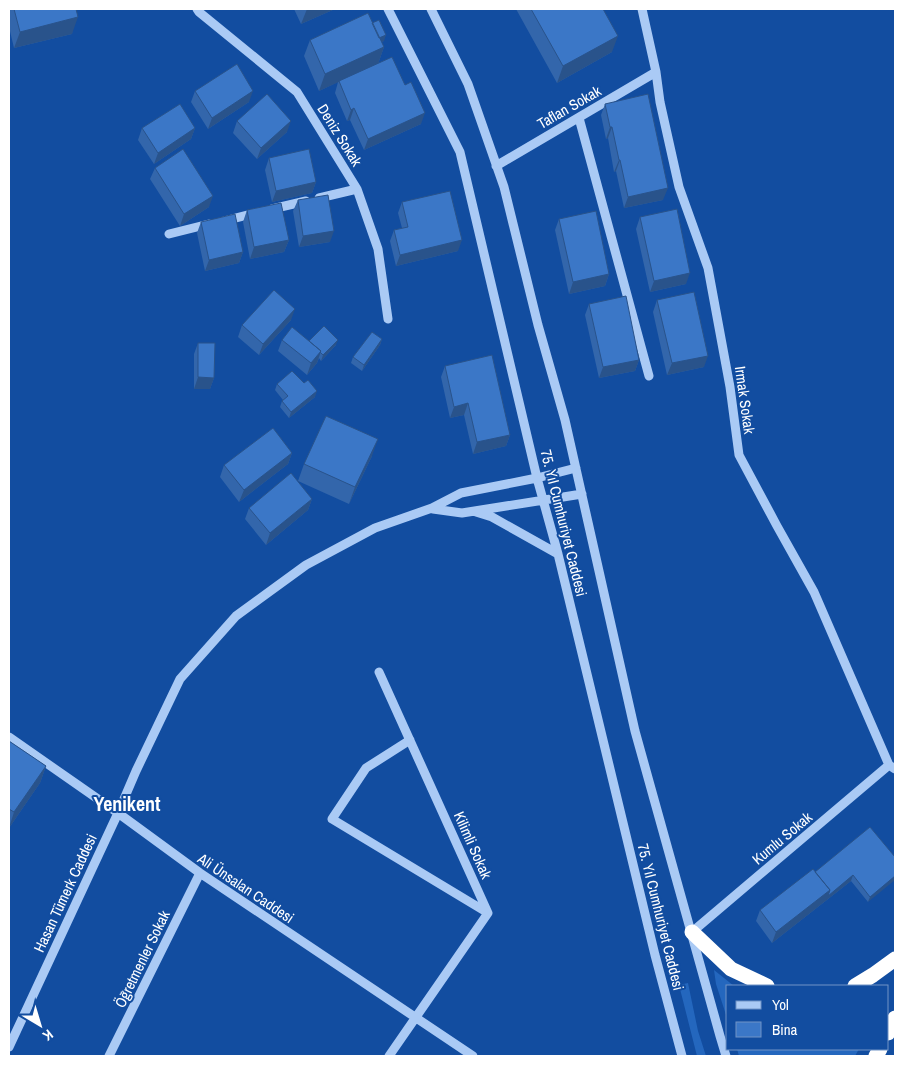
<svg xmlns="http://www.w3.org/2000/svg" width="904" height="1065" font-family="'Archivo Narrow',sans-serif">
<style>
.green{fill:#2467be}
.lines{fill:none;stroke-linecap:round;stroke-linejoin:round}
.minor{stroke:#aacaf5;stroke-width:9}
.highway{stroke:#fff;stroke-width:15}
.wall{fill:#3366ab}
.shaded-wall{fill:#29538b}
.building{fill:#3b77c7;stroke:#29538b}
.labels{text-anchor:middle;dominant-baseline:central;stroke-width:4;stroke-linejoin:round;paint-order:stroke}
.street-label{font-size:15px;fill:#fff;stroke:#124da0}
.district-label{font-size:20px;font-weight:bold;fill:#fff;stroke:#124da0}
</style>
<rect width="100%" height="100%" fill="#124da0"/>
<path class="green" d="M714,970L734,986H728V1021L716,984Z
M688,983L698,1031L706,1056H697L679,985Z
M737,1049H859L855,1056H739Z"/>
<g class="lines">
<path class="minor" d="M197,9L199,12L297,92L357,189L378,249L388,319
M388,9L460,152L537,478L558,554L655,955L682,1056
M431,9L468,84L504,187L538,325L565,420L635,731L720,1036L726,1056
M642,9L656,72L660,102L679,187L708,268L730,387L739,455L777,526L814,592L889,765L895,769
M579,118L649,376
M496,166L656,72
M319,198L357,189
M272,209L306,201
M224,221L255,213
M169,234L209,224
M433,509L462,513L582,494
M476,512L492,517L558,554
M379,672L488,913L389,1056
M9,737L118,813L200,873L473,1056
M410,740L366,768L332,819L488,913
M692,932L889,765
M9,1047L118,813L136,771L180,679L236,616L306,565L375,528L432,508L461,493L537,478L576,468
M109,1056L200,873"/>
<path class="highway" d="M692,932L731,969L767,986
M855,986L873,975L895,959
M888,1033L895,1018
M876,1056L880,1049"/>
</g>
<path class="wall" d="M9,9H76L72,34L14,48L9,27Z
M294,9H335L301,24Z
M516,9H603L612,52L557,83Z
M372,23L384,41L381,42L384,47L378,64L421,124L364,150L350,120L347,121L335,93L338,82L319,91L304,56L310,40Z
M195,91L249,102L208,129L191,102Z
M605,104L663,200L624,208L616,171L614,172L608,138L606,139L601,115Z
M237,121L287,132L257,159L233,133Z
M142,128H195L191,139L154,164L138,140Z
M269,158L316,182L312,193L272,202L265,170Z
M155,168L209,207L180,226L150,179Z
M298,200L330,242L299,247L293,211Z
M402,202L458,251L396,266L390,241L394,230L402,228L398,213Z
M247,210L289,240L284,252L250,259L243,222Z
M640,217L686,284L650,292L636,229Z
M559,219L609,274L605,286L569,294L555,230Z
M201,222L243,252L239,263L205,271L197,233Z
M657,300L704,367L667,375L653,312Z
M589,304L639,360L635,371L599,378L585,315Z
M291,320L259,355L238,337L242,325Z
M382,339L380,345L362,371L351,363L353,357Z
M282,340L309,341L336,345L321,361L319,358L317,363L307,375L278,351Z
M198,343L214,378L210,389H194V354Z
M445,366L510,435L506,446L473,454L464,415L450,418L441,377Z
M277,384L315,397L289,418L280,407L282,401L283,400L275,390Z
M292,453L288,464L239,502L220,477L224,465Z
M372,456L349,504L298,481L304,464Z
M312,499L308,510L266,545L245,519L249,508Z
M9,741L46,766L40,783L9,828Z
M895,857L868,902L851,881L772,943L756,921L760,910L815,872Z"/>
<path class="shaded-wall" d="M307,9H335L301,24Z
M78,17L72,34L14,48L20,32Z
M386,35L384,41L370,47L372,41Z
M618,36L612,52L557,83L563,66Z
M384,47L378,64L319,91L325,74Z
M253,91L249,102L208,129L212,118Z
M354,108L350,120L347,121L351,110Z
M425,113L421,124L364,150L368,139Z
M291,121L287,132L257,159L261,148Z
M610,127H612L608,138L606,139Z
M195,128L191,139L154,164L158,153Z
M619,160H620L616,171L614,172Z
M316,182L312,193L272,202L276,191Z
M668,188L663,200L624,208L628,197Z
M213,196L209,207L180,226L184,214Z
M334,231L330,242L299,247L303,236Z
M289,240L284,252L250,259L254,247Z
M462,240L458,251L396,266L400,255Z
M243,252L239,263L205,271L209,260Z
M690,273L686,284L650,292L654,281Z
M609,274L605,286L569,294L573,282Z
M295,309L291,320L259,355L263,344Z
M382,339L380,345L362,371L364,365Z
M338,340L336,345L321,361L323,355Z
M321,351L317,363L307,375L311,363Z
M708,356L704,367L667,375L672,363Z
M639,360L635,371L599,378L603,367Z
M198,377L214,378L210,389H194Z
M317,391L315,397L289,418L291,412Z
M468,403L464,415L450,418L454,407Z
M510,435L506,446L473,454L477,442Z
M378,439L372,456L349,504L355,487Z
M292,453L288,464L239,502L244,490Z
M312,499L308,510L266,545L270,533Z
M46,766L40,783L9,828L14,812Z
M853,875L851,881L772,943L776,932L830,890Z
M895,876V880L868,902L870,897Z"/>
<path class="building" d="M14,9H76L78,17L20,32Z
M531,9H603L618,36L563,66Z
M368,13L384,47L325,74L310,40Z
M379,20L386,35L379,38L372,23Z
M392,57L405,85L411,82L425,113L368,139L354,108L351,110L339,81Z
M237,64L253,91L212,118L195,91Z
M267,94L291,121L261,148L237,121Z
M648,94L668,188L628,197L620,160H619L612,127H610L605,104Z
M180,104L195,128L158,153L142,128Z
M183,149L213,196L184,214L155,168Z
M309,149L316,182L276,191L269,158Z
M450,191L462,240L400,255L394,230L408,227L402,202Z
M328,195L334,231L303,236L298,200Z
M281,203L289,240L254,247L247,210Z
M677,209L690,273L654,281L640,217Z
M596,211L609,274L573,282L559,219Z
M235,214L243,252L209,260L201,222Z
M274,290L295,309L263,344L242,325Z
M694,292L708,356L672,363L657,300Z
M626,296L639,360L603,367L589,304Z
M324,326L338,340L323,355L320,352L321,351L309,341Z
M292,327L321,351L311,363L282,340Z
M372,332L382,339L364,365L353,357Z
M198,343H215L214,378L198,377Z
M492,355L510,435L477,442L468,403L454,407L445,366Z
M292,371L304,383L308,380L317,391L291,412L282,401L288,396L277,384Z
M326,416L378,439L355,487L304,464Z
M273,428L292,453L244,490L224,465Z
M291,473L312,499L270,533L249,508Z
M9,741L46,766L14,812L9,809Z
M870,827L895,857V876L870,897L853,875L828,896L830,890L815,872Z
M813,869L830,890L776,932L760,910Z"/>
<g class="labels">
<g class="street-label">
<text transform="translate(569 107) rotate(-30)">Taflan Sokak</text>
<text transform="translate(340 135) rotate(58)">Deniz Sokak</text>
<text transform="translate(745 400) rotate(82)">Irmak Sokak</text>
<text transform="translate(564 523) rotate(76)">75. Yıl Cumhuriyet Caddesi</text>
<text transform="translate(782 838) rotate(-40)">Kumlu Sokak</text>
<text transform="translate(473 845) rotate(66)">Kilimli Sokak</text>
<text transform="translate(246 888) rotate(34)">Ali Ünsalan Caddesi</text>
<text transform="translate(65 893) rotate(-65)">Hasan Tümerk Caddesi</text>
<text transform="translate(661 917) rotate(76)">75. Yıl Cumhuriyet Caddesi</text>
<text transform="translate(142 959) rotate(-64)">Öğretmenler Sokak</text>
</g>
<g class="district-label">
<text x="127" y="803">Yenikent</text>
</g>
</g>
<rect width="904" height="1065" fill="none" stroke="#ffffff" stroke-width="20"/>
<rect x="726" y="985" width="162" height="65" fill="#124da0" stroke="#7194c6"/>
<rect x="736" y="1001" width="25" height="8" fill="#aacaf5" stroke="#7194c6"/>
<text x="772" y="1010" font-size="15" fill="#ffffff">Yol</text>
<rect x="736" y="1022" width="25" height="15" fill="#3b77c7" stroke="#7194c6"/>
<text x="772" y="1035" font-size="15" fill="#ffffff">Bina</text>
<g transform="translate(40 1025) rotate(142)" stroke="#124da0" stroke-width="4" paint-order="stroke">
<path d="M0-4L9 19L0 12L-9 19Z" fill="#ffffff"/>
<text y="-8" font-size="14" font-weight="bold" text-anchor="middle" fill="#ffffff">K</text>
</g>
</svg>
